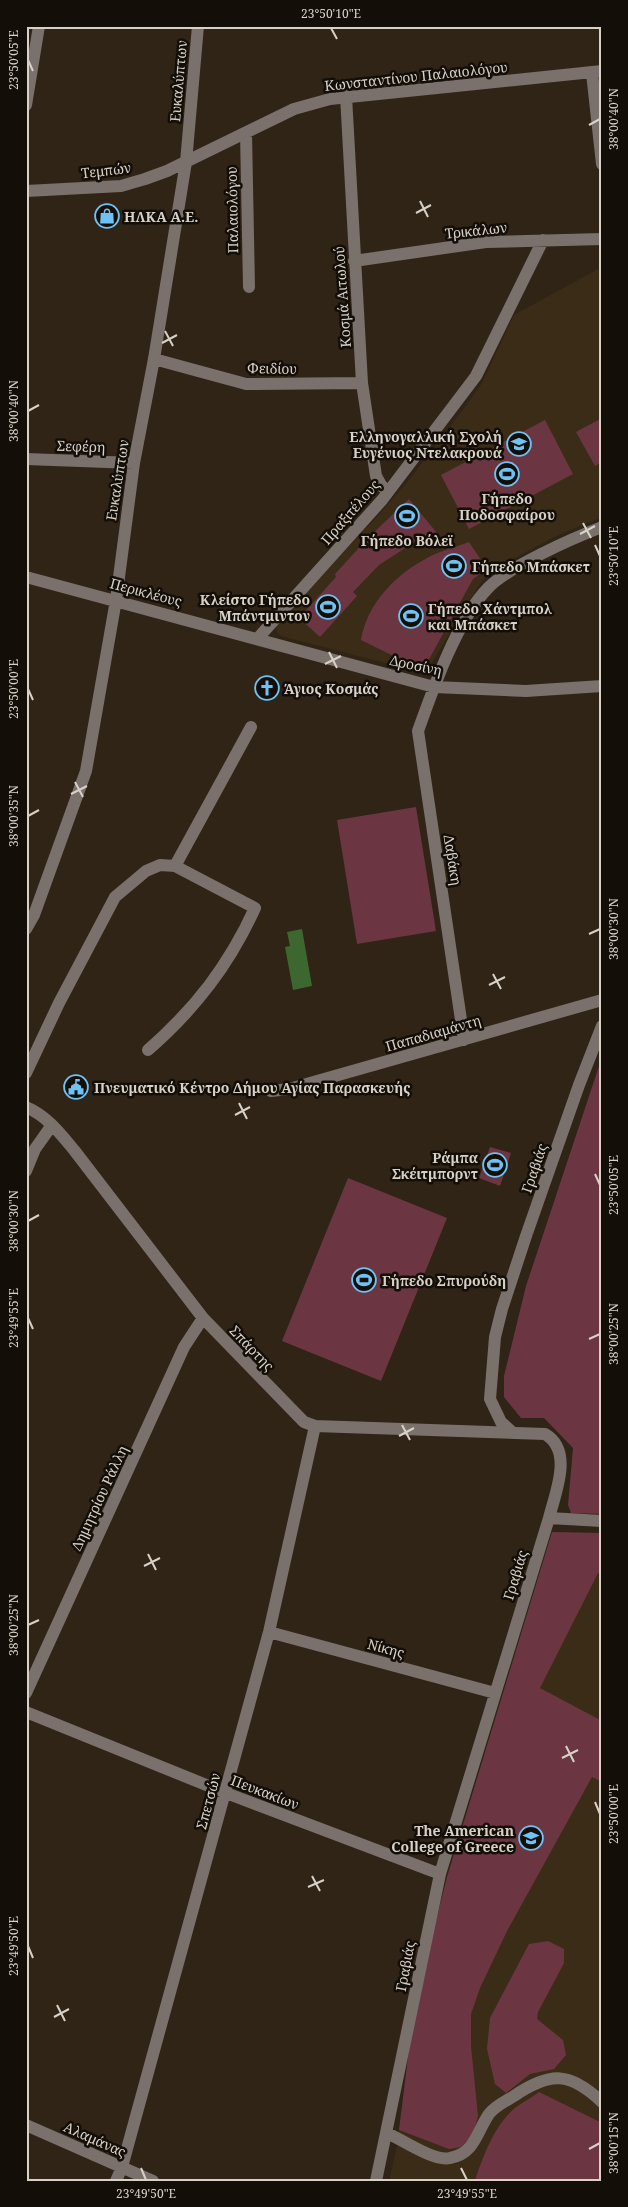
<svg xmlns="http://www.w3.org/2000/svg" width="628" height="2207" font-family="'Noto Serif',serif">
<style>
.built{fill:#3b2c18}
.green{fill:#6b3641}
.water{fill:#3c682f}
.lines{fill:none;stroke-linecap:round;stroke-linejoin:round}
.minor{stroke:#7a716d;stroke-width:12}
.ticks{fill:none;stroke:#d8d1c8;stroke-width:2}
.labels{text-anchor:middle;dominant-baseline:central;stroke-width:5;stroke-linejoin:round;paint-order:stroke}
.street-label{font-size:14px;fill:#d8d1c8;stroke:#130e08}
.poi-label{font-size:14px;font-weight:bold;fill:#d8d1c8;stroke:#130e08;text-anchor:start}
.neatline{fill:none;stroke:#d8d1c8;stroke-width:2}
.ticks-label{font-size:12px;text-anchor:middle;fill:#d8d1c8}
</style>
<rect width="100%" height="100%" fill="#2f2416"/>
<path class="built" d="M602,267V517L554,537L500,566L481,582L430,666L423,670L405,668L281,636L277,632L276,626L281,617L376,518L409,480L465,407L482,383L514,315Z
M602,1534V2181H389L397,2146L410,2048L428,1958Z"/>
<path class="green" d="M602,418V462L595,466L576,432Z
M545,420L573,474L469,529L441,475Z
M409,499L437,533L413,543L379,565L353,592L357,596L320,637L299,618L336,577L335,574L369,537Z
M469,542L487,569L473,579L427,663L418,668L361,640C367,603 397,573 429,557C442,550 456,547 469,542Z
M416,807L436,931L357,944L337,820Z
M602,1057V1514L571,1513L568,1505L573,1448L544,1418H521L504,1397V1376L526,1286Z
M490,1147L511,1153L500,1186L479,1178Z
M348,1178L447,1218L381,1381L282,1341Z
M552,1532L602,1533V1575L598,1573L540,1688L602,1721V1782L592,1777L507,1931L480,1988L471,2014V2046L478,2116L473,2135L461,2147L449,2149L399,2130L409,2049L426,1960L447,1877Z
M548,1941L564,1949V1963L538,2012L537,2019L563,2040L566,2055L554,2069L530,2074L506,2093L495,2084L487,2049L490,2018L529,1944Z
M539,2092L602,2123V2181H475C483,2156 495,2124 516,2107C524,2102 532,2097 539,2092Z"/>
<path class="water" d="M302,929L312,986L293,990L285,947L290,946L287,932Z"/>
<g class="lines">
<path class="minor" d="M592,73L602,164
M346,96L362,383L376,476L381,485L388,492
M26,105L39,26
M246,133L249,287
M26,191L121,186L145,179L167,171L294,109L330,99L602,71
M354,261L486,242L602,239
M154,359L246,384L362,383
M26,459L134,463
M26,577L434,687L526,691L602,686
M258,638L382,500L476,376L543,240
M26,929L34,915L86,771L116,600L134,463L154,359L186,162L198,26
M464,1040L418,731C433,689 457,620 488,588C508,567 573,538 602,527
M148,1050C195,1009 229,965 255,908L175,866L251,727
M26,1073L59,1003L115,897L146,871L160,865L175,866
M271,1091L289,1089L602,1000
M26,1107C47,1116 60,1133 74,1150L203,1318L304,1422L315,1426L545,1434C574,1451 555,1493 549,1518L440,1874L376,2181
M26,1171L35,1149L52,1125
M513,1433L501,1422L490,1399L495,1337L502,1309L526,1236L579,1085L602,1026
M549,1518L602,1521
M269,1632L495,1693
M26,1693L184,1347L203,1318
M26,1712L226,1793L440,1874
M26,2125L153,2181
M387,2133C403,2140 434,2162 450,2158C475,2154 477,2131 489,2114C495,2106 506,2101 514,2096C551,2071 570,2072 602,2102
M116,2181L122,2167L269,1632L315,1426"/>
</g>
<path class="ticks" d="M331,28L337,39M28,60L33,71M589,125L600,119M420,201L428,217M416,213L431,205M165,331L173,346M162,343L177,335M28,411L39,405M583,523L591,538M580,534L595,526M595,545L600,556M329,652L337,668M325,664L341,656M28,689L33,700M75,782L83,797M71,794L87,786M28,816L39,810M589,934L600,929M493,974L501,989M489,985L505,977M239,1103L247,1119M235,1115L250,1107M595,1174L600,1185M28,1221L39,1215M28,1318L33,1329M589,1339L600,1334M402,1425L410,1440M399,1436L414,1428M148,1554L156,1570M144,1566L160,1558M28,1625L39,1620M566,1746L574,1762M562,1758L578,1750M595,1802L600,1814M312,1876L320,1891M308,1887L324,1880M28,1946L33,1958M57,2005L65,2021M54,2017L69,2009M589,2149L600,2143M141,2168L146,2180M461,2168L467,2180"/>
<defs>
<g id="shop-ring" transform="scale(1.25)"><circle r="9.5" fill="#130e08" stroke="#6fc2f4" stroke-width="1.5"/><path d="M-5-2.5h2.3a2.7 3.5 0 0 1 5.4 0H5L5.5 6h-11ZM-1.5-2.5h3a1.5 2.3 0 0 0-3 0Z" fill="#6fc2f4"/></g>
<g id="school-ring" transform="scale(1.25)"><circle r="9.5" fill="#130e08" stroke="#6fc2f4" stroke-width="1.5"/><path d="M0-5L7-2L0 1L-7-2ZM-4 1L0 2.5L4 1V4Q0 6-4 4Z" fill="#6fc2f4"/></g>
<g id="stadium-ring" transform="scale(1.25)"><circle r="9.5" fill="#130e08" stroke="#6fc2f4" stroke-width="1.5"/><path d="M0-5a6.5 5 0 1 0 0 10a6.5 5 0 1 0 0-10ZM-3.5-1.8h7v3.6h-7Z" fill="#6fc2f4"/></g>
<g id="church-ring" transform="scale(1.25)"><circle r="9.5" fill="#130e08" stroke="#6fc2f4" stroke-width="1.5"/><path d="M-1.2-6h2.4v3.5h3.3v2.4h-3.3V6h-2.4V-.1h-3.3v-2.4h3.3Z" fill="#6fc2f4"/></g>
<g id="civic-ring" transform="scale(1.25)"><circle r="9.5" fill="#130e08" stroke="#6fc2f4" stroke-width="1.5"/><path d="M-.6-6.5H3V-4.5H.6V-3L4-1V1h2V6H-6V1h2V-1L-.6-3ZM-1.2 2.5V6h2.4V2.5Z" fill="#6fc2f4"/></g>
<g id="university-ring" transform="scale(1.25)"><circle r="9.5" fill="#130e08" stroke="#6fc2f4" stroke-width="1.5"/><path d="M0-5L7-2L0 1L-7-2ZM-4 1L0 2.5L4 1V4Q0 6-4 4Z" fill="#6fc2f4"/></g>
</defs>
<g fill-rule="evenodd">
<use href="#shop-ring" x="107" y="216"/>
<use href="#school-ring" x="519" y="444"/>
<use href="#stadium-ring" x="507" y="474"/>
<use href="#stadium-ring" x="407" y="516"/>
<use href="#stadium-ring" x="454" y="566"/>
<use href="#stadium-ring" x="328" y="607"/>
<use href="#stadium-ring" x="411" y="616"/>
<use href="#church-ring" x="267" y="688"/>
<use href="#civic-ring" x="76" y="1087"/>
<use href="#stadium-ring" x="495" y="1165"/>
<use href="#stadium-ring" x="364" y="1280"/>
<use href="#university-ring" x="531" y="1838"/>
</g>
<g class="labels">
<g class="street-label">
<text transform="translate(416 76) rotate(-6)">Κωνσταντίνου Παλαιολόγου</text>
<text transform="translate(178 81) rotate(-85)">Ευκαλύπτων</text>
<text transform="translate(106 170) rotate(-7)">Τεμπών</text>
<text transform="translate(232 210) rotate(-91)">Παλαιολόγου</text>
<text transform="translate(476 230) rotate(-6)">Τρικάλων</text>
<text transform="translate(342 297) rotate(-94)">Κοσμά Αιτωλού</text>
<text transform="translate(272 368) rotate(1)">Φειδίου</text>
<text transform="translate(81 446) rotate(2)">Σεφέρη</text>
<text transform="translate(117 480) rotate(-81)">Ευκαλύπτων</text>
<text transform="translate(350 512) rotate(-49)">Πραξιτέλους</text>
<text transform="translate(146 592) rotate(15)">Περικλέους</text>
<text transform="translate(416 665) rotate(12)">Δροσίνη</text>
<text transform="translate(453 860) rotate(81)">Δαβάκη</text>
<text transform="translate(433 1033) rotate(-16)">Παπαδιαμάντη</text>
<text transform="translate(534 1168) rotate(-71)">Γραβιάς</text>
<text transform="translate(252 1348) rotate(46)">Σπάρτης</text>
<text transform="translate(99 1498) rotate(-65)">Δημητρίου Ράλλη</text>
<text transform="translate(515 1575) rotate(-73)">Γραβιάς</text>
<text transform="translate(386 1648) rotate(15)">Νίκης</text>
<text transform="translate(265 1792) rotate(21)">Πευκακίων</text>
<text transform="translate(208 1801) rotate(-75)">Σπετσών</text>
<text transform="translate(405 1966) rotate(-79)">Γραβιάς</text>
<text transform="translate(95 2139) rotate(24)">Αλαμάνας</text>
</g>
<g class="poi-label">
<text x="124" y="216">ΗΛΚΑ Α.Ε.</text>
<text x="502" y="436" text-anchor="end">Ελληνογαλλική Σχολή<tspan x="502" dy="16">Ευγένιος Ντελακρουά</tspan></text>
<text x="507" y="498" text-anchor="middle">Γήπεδο<tspan x="507" dy="16">Ποδοσφαίρου</tspan></text>
<text x="407" y="540" text-anchor="middle">Γήπεδο Βόλεϊ</text>
<text x="472" y="566">Γήπεδο Μπάσκετ</text>
<text x="310" y="599" text-anchor="end">Κλείστο Γήπεδο<tspan x="310" dy="16">Μπάντμιντον</tspan></text>
<text x="428" y="608">Γήπεδο Χάντμπολ<tspan x="428" dy="16">και Μπάσκετ</tspan></text>
<text x="284" y="688">Άγιος Κοσμάς</text>
<text x="94" y="1087">Πνευματικό Κέντρο Δήμου Αγίας Παρασκευής</text>
<text x="478" y="1157" text-anchor="end">Ράμπα<tspan x="478" dy="16">Σκέιτμπορντ</tspan></text>
<text x="382" y="1280">Γήπεδο Σπυρούδη</text>
<text x="514" y="1830" text-anchor="end">The American<tspan x="514" dy="16">College of Greece</tspan></text>
</g>
</g>
<rect width="628" height="2207" fill="none" stroke="#130e08" stroke-width="55"/>
<rect x="28" y="28" width="572" height="2152" class="neatline"/>
<g class="ticks-label">
<text x="331" y="18">23°50'10"E</text>
<text transform="translate(14 60) rotate(-90)" y="4">23°50'05"E</text>
<text transform="translate(614 119) rotate(-90)" y="4">38°00'40"N</text>
<text transform="translate(14 411) rotate(-90)" y="4">38°00'40"N</text>
<text transform="translate(614 556) rotate(-90)" y="4">23°50'10"E</text>
<text transform="translate(14 689) rotate(-90)" y="4">23°50'00"E</text>
<text transform="translate(14 816) rotate(-90)" y="4">38°00'35"N</text>
<text transform="translate(614 929) rotate(-90)" y="4">38°00'30"N</text>
<text transform="translate(614 1185) rotate(-90)" y="4">23°50'05"E</text>
<text transform="translate(14 1221) rotate(-90)" y="4">38°00'30"N</text>
<text transform="translate(14 1318) rotate(-90)" y="4">23°49'55"E</text>
<text transform="translate(614 1334) rotate(-90)" y="4">38°00'25"N</text>
<text transform="translate(14 1625) rotate(-90)" y="4">38°00'25"N</text>
<text transform="translate(614 1814) rotate(-90)" y="4">23°50'00"E</text>
<text transform="translate(14 1946) rotate(-90)" y="4">23°49'50"E</text>
<text transform="translate(614 2143) rotate(-90)" y="4">38°00'15"N</text>
<text x="146" y="2198">23°49'50"E</text>
<text x="467" y="2198">23°49'55"E</text>
</g>
</svg>
